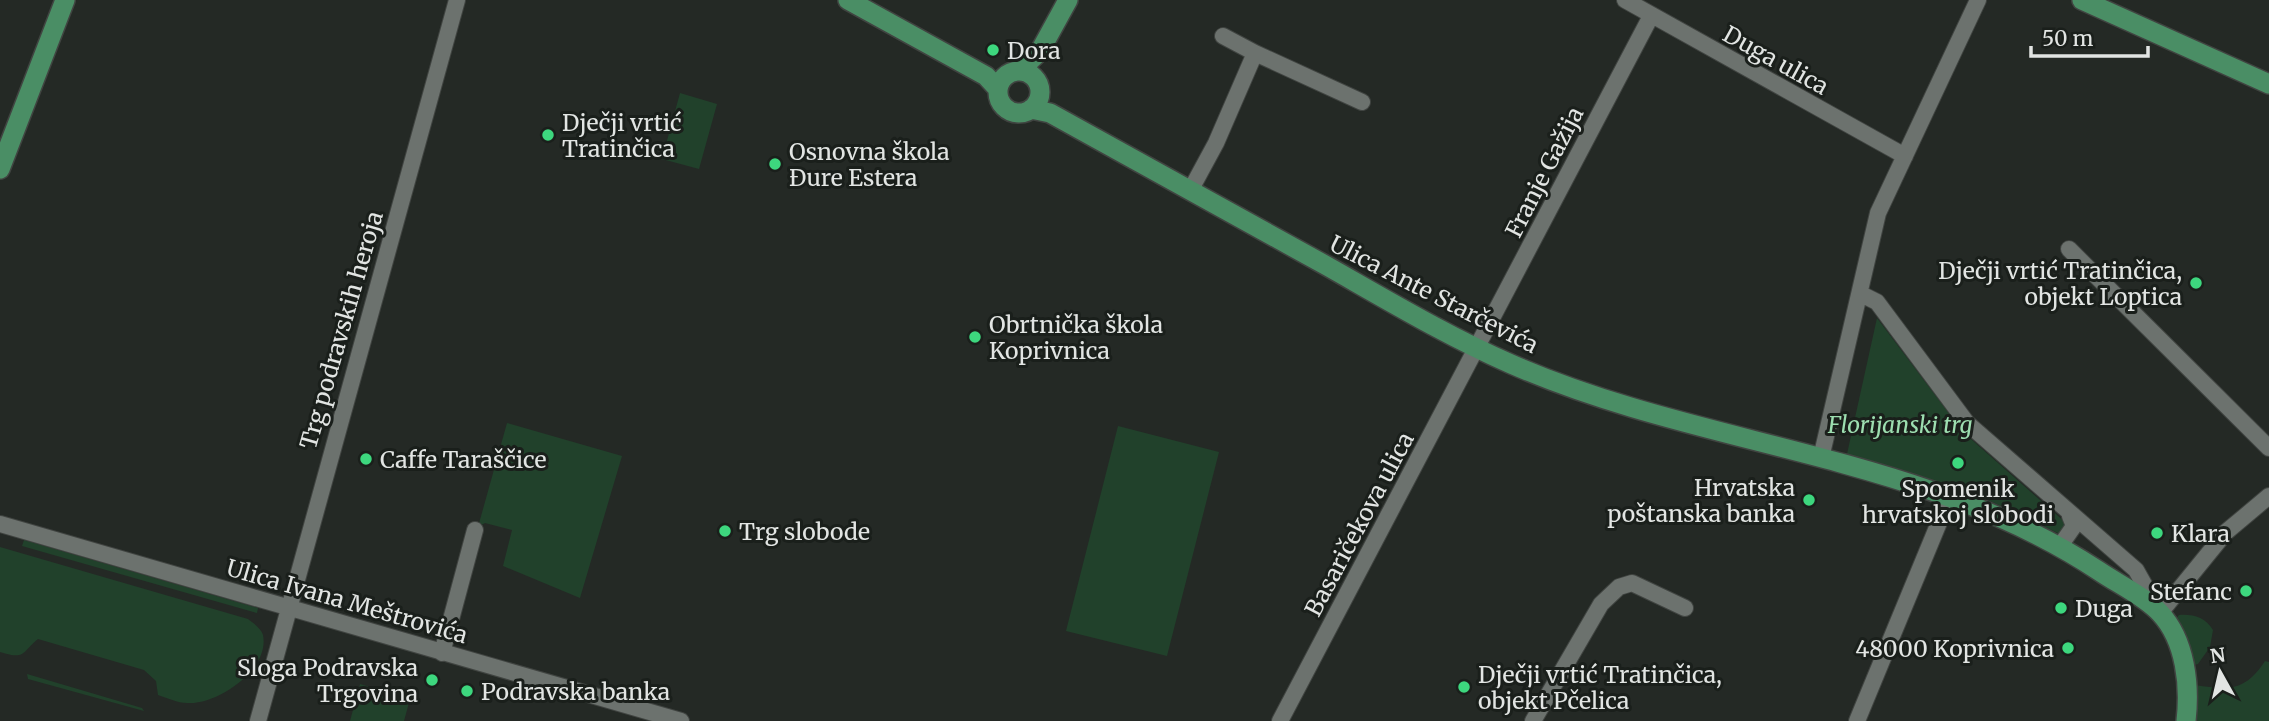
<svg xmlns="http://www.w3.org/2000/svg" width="2269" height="721" font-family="Merriweather,serif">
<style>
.green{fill:#21412b}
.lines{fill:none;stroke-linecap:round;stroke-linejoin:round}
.minor-casing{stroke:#404441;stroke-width:18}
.major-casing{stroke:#404441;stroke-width:22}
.minor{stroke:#6c726e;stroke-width:16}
.major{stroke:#4a8e65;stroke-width:19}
.poi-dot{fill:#3dd77e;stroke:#1a1f1b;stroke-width:2.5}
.labels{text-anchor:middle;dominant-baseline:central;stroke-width:6;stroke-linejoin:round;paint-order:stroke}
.poi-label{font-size:23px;fill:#e2e5e3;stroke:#1a1f1b;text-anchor:start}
.street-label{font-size:23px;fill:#e2e5e3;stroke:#1a1f1b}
.park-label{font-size:23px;font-style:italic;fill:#9ddeb0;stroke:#1a1f1b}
</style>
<rect width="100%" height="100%" fill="#242925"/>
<path class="green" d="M680,93L717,104L699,169L662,159Z
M1877,318L1963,432L2066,523L2060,534L1990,501L1847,454Z
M507,423L622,456L580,598L503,566L512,530L485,523L478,527Z
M1118,426L1219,452L1167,656L1066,631Z
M24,540L258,608L257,613L22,546Z
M0,547L248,619C253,623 261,628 263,635C270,669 219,703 190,703C179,704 168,698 158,695L156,681L144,670L38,639C21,653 26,660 0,652Z
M2179,615C2193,614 2205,617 2213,630L2210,647L2198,664L2194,665L2175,620Z
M2265,661L2269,662V721H2192L2195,685C2228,690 2245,692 2265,661Z
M27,674L142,708L144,711L28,679Z
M360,684L410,699L404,721H350Z"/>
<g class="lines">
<g class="minor-casing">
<path id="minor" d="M1625,0L1905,156
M1223,36L1255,53
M1190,191L1216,143L1255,53L1362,102
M2069,249L2269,448
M1861,294L1877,302L1967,423L2136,570L2159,611
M1821,458L1878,213L1978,0
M0,524L681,721
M2060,546L2074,526L2070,516
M2160,613L2226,532L2269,496
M442,653L475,530
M258,721L457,0
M1280,721L1651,16
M1533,721L1601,604L1619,587L1632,583L1685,608
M1857,721L1950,496"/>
</g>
<g class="major-casing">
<path id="major" d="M848,0L986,76L998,89
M2082,0L2269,84
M1019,71L1040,51L1068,0
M998 92a21 21 0 1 1 42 0a21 21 0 1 1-42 0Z
M1031,109L1050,113C1142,164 1234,215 1327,266C1387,300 1447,336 1511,364C1702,448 1921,453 2099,571C2118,584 2144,596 2160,613C2186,641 2190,686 2186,721
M0,169L65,0"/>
</g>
<use href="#minor" class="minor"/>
<use href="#major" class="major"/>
</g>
<g class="poi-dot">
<circle cx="993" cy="50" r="7"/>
<circle cx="548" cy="135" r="7"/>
<circle cx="775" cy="164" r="7"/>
<circle cx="2196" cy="283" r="7"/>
<circle cx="975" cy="337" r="7"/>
<circle cx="366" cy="459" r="7"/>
<circle cx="1958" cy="463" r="7"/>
<circle cx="1809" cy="500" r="7"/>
<circle cx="725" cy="531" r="7"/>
<circle cx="2157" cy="533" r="7"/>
<circle cx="2246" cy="591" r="7"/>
<circle cx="2061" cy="608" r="7"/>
<circle cx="2068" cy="648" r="7"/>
<circle cx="432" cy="680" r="7"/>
<circle cx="1464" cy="687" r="7"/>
<circle cx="467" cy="691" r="7"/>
</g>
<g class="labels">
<g class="poi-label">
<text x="1007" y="50">Dora</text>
<text x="562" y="122">Dječji vrtić<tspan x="562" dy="26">Tratinčica</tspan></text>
<text x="789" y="151">Osnovna škola<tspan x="789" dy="26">Đure Estera</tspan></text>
<text x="2182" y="270" text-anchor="end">Dječji vrtić Tratinčica,<tspan x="2182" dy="26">objekt Loptica</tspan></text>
<text x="989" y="324">Obrtnička škola<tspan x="989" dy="26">Koprivnica</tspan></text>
<text x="380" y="459">Caffe Taraščice</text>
<text x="1795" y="487" text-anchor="end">Hrvatska<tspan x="1795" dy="26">poštanska banka</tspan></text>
<text x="1958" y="488" text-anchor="middle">Spomenik<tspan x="1958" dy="26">hrvatskoj slobodi</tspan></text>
<text x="739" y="531">Trg slobode</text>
<text x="2171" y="533">Klara</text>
<text x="2232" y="591" text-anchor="end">Stefanc</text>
<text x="2075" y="608">Duga</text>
<text x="2054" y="648" text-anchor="end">48000 Koprivnica</text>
<text x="418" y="667" text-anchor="end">Sloga Podravska<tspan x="418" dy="26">Trgovina</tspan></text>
<text x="1478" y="674">Dječji vrtić Tratinčica,<tspan x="1478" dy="26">objekt Pčelica</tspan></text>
<text x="481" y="691">Podravska banka</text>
</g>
<g class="street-label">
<text transform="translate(1776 60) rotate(29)">Duga ulica</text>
<text transform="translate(1544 172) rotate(-63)">Franje Gažija</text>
<text transform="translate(1434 294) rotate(27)">Ulica Ante Starčevića</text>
<text transform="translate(341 330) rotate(-74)">Trg podravskih heroja</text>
<text transform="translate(1359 524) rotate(-62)">Basaričekova ulica</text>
<text transform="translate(347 601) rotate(16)">Ulica Ivana Meštrovića</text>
</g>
<g class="park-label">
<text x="1900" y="424">Florijanski trg</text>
</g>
</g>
<g transform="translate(2220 672) rotate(352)" stroke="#1a1f1b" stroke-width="5" paint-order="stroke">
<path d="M0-5L12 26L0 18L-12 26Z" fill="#e2e5e3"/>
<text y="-10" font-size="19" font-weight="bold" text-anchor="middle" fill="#e2e5e3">N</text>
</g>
<path d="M2031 46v10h117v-10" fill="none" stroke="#e2e5e3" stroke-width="3.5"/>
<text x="2042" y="46" font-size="21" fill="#e2e5e3" stroke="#1a1f1b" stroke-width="5" paint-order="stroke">50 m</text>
</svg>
